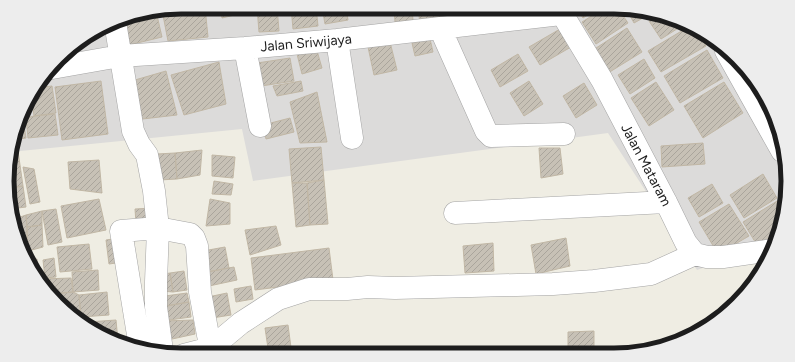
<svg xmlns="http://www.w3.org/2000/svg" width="795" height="362" font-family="Figtree,sans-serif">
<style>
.residential{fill:#dcdbda}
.building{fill:url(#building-hatch);stroke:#c1b7a5}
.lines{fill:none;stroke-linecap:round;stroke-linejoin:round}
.minor-casing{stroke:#a4a4a4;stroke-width:23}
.minor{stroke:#fff;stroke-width:22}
.labels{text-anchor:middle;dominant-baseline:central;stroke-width:3;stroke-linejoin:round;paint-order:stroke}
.street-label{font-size:14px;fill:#1d1d1d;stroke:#fff}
.rim{fill:none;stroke:#1d1d1d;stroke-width:5}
</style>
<defs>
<pattern id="building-hatch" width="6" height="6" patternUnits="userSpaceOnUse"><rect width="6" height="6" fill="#c7c1b6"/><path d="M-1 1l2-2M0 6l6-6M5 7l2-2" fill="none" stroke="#aaa59c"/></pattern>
</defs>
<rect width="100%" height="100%" fill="#efede3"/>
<path class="residential" d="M181,7H614L680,20L737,58L775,114L788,181L775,244L765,245L697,270L608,133L253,181L242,129L10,152V147L30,94L66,50L125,16Z"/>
<path class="building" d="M181,7H205L208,37L168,41L162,10Z
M220,7H242L243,13L222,18Z
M257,7H277L279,31L259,32Z
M291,7H316L318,26L293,29Z
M322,7H346L348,20L325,24Z
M394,7H412L413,21L395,22Z
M418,7H442L444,21L420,24Z
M449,7H475L476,19L451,22Z
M480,7H510V14L481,16Z
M576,7H600L583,18Z
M606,7L618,8L628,23L596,44L582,22Z
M627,10L650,14L634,23Z
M156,11L162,37L125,46L121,19L125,16Z
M658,16L676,19L680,27L661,39L649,21Z
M690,26L698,32L706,46L661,72L648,51Z
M627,28L642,52L608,73L593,50Z
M560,29L571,47L540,65L529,47Z
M430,39L433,52L415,56L412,43Z
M390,42L397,70L374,75L368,47Z
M315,44L322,68L302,74L296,50Z
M707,50L723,78L680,103L664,76Z
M518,54L528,71L500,87L491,70Z
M290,58L294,81L261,86L257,63Z
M644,59L655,78L630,94L618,75Z
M219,62L226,104L184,115L171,75Z
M166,71L177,115L134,120L128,82Z
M101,81L108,134L62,140L55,87Z
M301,81L303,91L277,96L273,86Z
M529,81L543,104L524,116L510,93Z
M656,82L674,110L649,126L631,98Z
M724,82L743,113L703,138L684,106Z
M584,83L597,105L576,118L563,96Z
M52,86L56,113L34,116L31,93L35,88Z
M317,92L327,142L300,143L290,102Z
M55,114L58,135L28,138L26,118L34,116Z
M290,118L294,132L266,139L263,125Z
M24,125L26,138L13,140L18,126Z
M703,143L705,164L662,167L661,146Z
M321,147L324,180L292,183L289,149Z
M539,148H560L563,174L541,178Z
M202,150L200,175L177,179L175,153Z
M18,151L23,186L10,188V152Z
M175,153L177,179L159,180L157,154Z
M212,155L235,157L233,178L212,176Z
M99,160L102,193L70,189L68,162Z
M23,167L34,169L40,202L30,204Z
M763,174L777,198L744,218L730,195Z
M324,180L328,224L310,225L307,183Z
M214,181L233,184L231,195L212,194Z
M292,183H307L310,225L296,227Z
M712,184L723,203L699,217L688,198Z
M23,186L26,207L10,209V188Z
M782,198L784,201L778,233L763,242L757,245L743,222Z
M99,199L106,230L67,238L61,206Z
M210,199L230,203V224L206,226Z
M729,204L749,236L718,254L699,222Z
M154,208L155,222L136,223L135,209Z
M56,209L62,242L48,245L42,211Z
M42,211V225L27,227L26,215Z
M26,215L27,227V244L18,236L12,220Z
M42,225L43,247L28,251L27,227Z
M276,226L281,245L250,255L245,230Z
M119,238L123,262L109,264L106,240Z
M566,238L570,266L536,274L531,245Z
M493,243L494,271L465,273L463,246Z
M89,244L92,269L60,272L57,247Z
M225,247L229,268L207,272L203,251Z
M329,248L333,280L255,290L251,258Z
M54,258L56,277L45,278L43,260Z
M37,259L38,277L30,268L27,260Z
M234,267L237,280L209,286L207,272Z
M98,270L99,290L73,292L72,272Z
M184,271L187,290L173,292L170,273Z
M170,273L173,292L161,291L158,275Z
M71,278L73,292L52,294L42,282V279Z
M251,286L253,299L236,302L234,289Z
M73,292L79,295L81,317H75L66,312L52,294Z
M107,292L109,315L81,317L79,295Z
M187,293L189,302L166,306L165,296Z
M227,293L231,315L212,318L208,297Z
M189,302L191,317L162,321L166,306Z
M116,320L118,341H114L87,325V322Z
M193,320L195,334L163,341L162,321Z
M288,325L292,355H269L265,328Z
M594,331V354H568V332Z
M261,348L262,355H247L246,350Z"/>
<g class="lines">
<g class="minor-casing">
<path id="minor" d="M558,7L602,80L666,202L686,243L695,254L707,257H723L773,250
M115,22L133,131L139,144L147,155L154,191L158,228L121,231L140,347
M440,28L486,131L491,136L564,134
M337,40L352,138
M245,48L260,126
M726,51L782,151
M52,68L120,56L245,48L337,40L561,14
M455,213L666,202
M162,351L156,307V282L158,228L190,234L194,238L197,246L200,292L208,335L211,348
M184,355L211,348L241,323L278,299L309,289H347L368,287L395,288L553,284L594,281L651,274L695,254"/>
</g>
<use href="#minor" class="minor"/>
</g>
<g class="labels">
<g class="street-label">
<text transform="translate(306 43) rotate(-5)">Jalan Sriwijaya</text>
<text transform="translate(646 165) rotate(62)">Jalan Mataram</text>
</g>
</g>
<path d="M0 0H795V362H0ZM181 14H614A167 167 0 0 1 781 181V181A167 167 0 0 1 614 348H181A167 167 0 0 1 14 181V181A167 167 0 0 1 181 14Z" fill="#ededed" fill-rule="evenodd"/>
<path class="rim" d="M181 14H614A167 167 0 0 1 781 181V181A167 167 0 0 1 614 348H181A167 167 0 0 1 14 181V181A167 167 0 0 1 181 14Z"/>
</svg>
